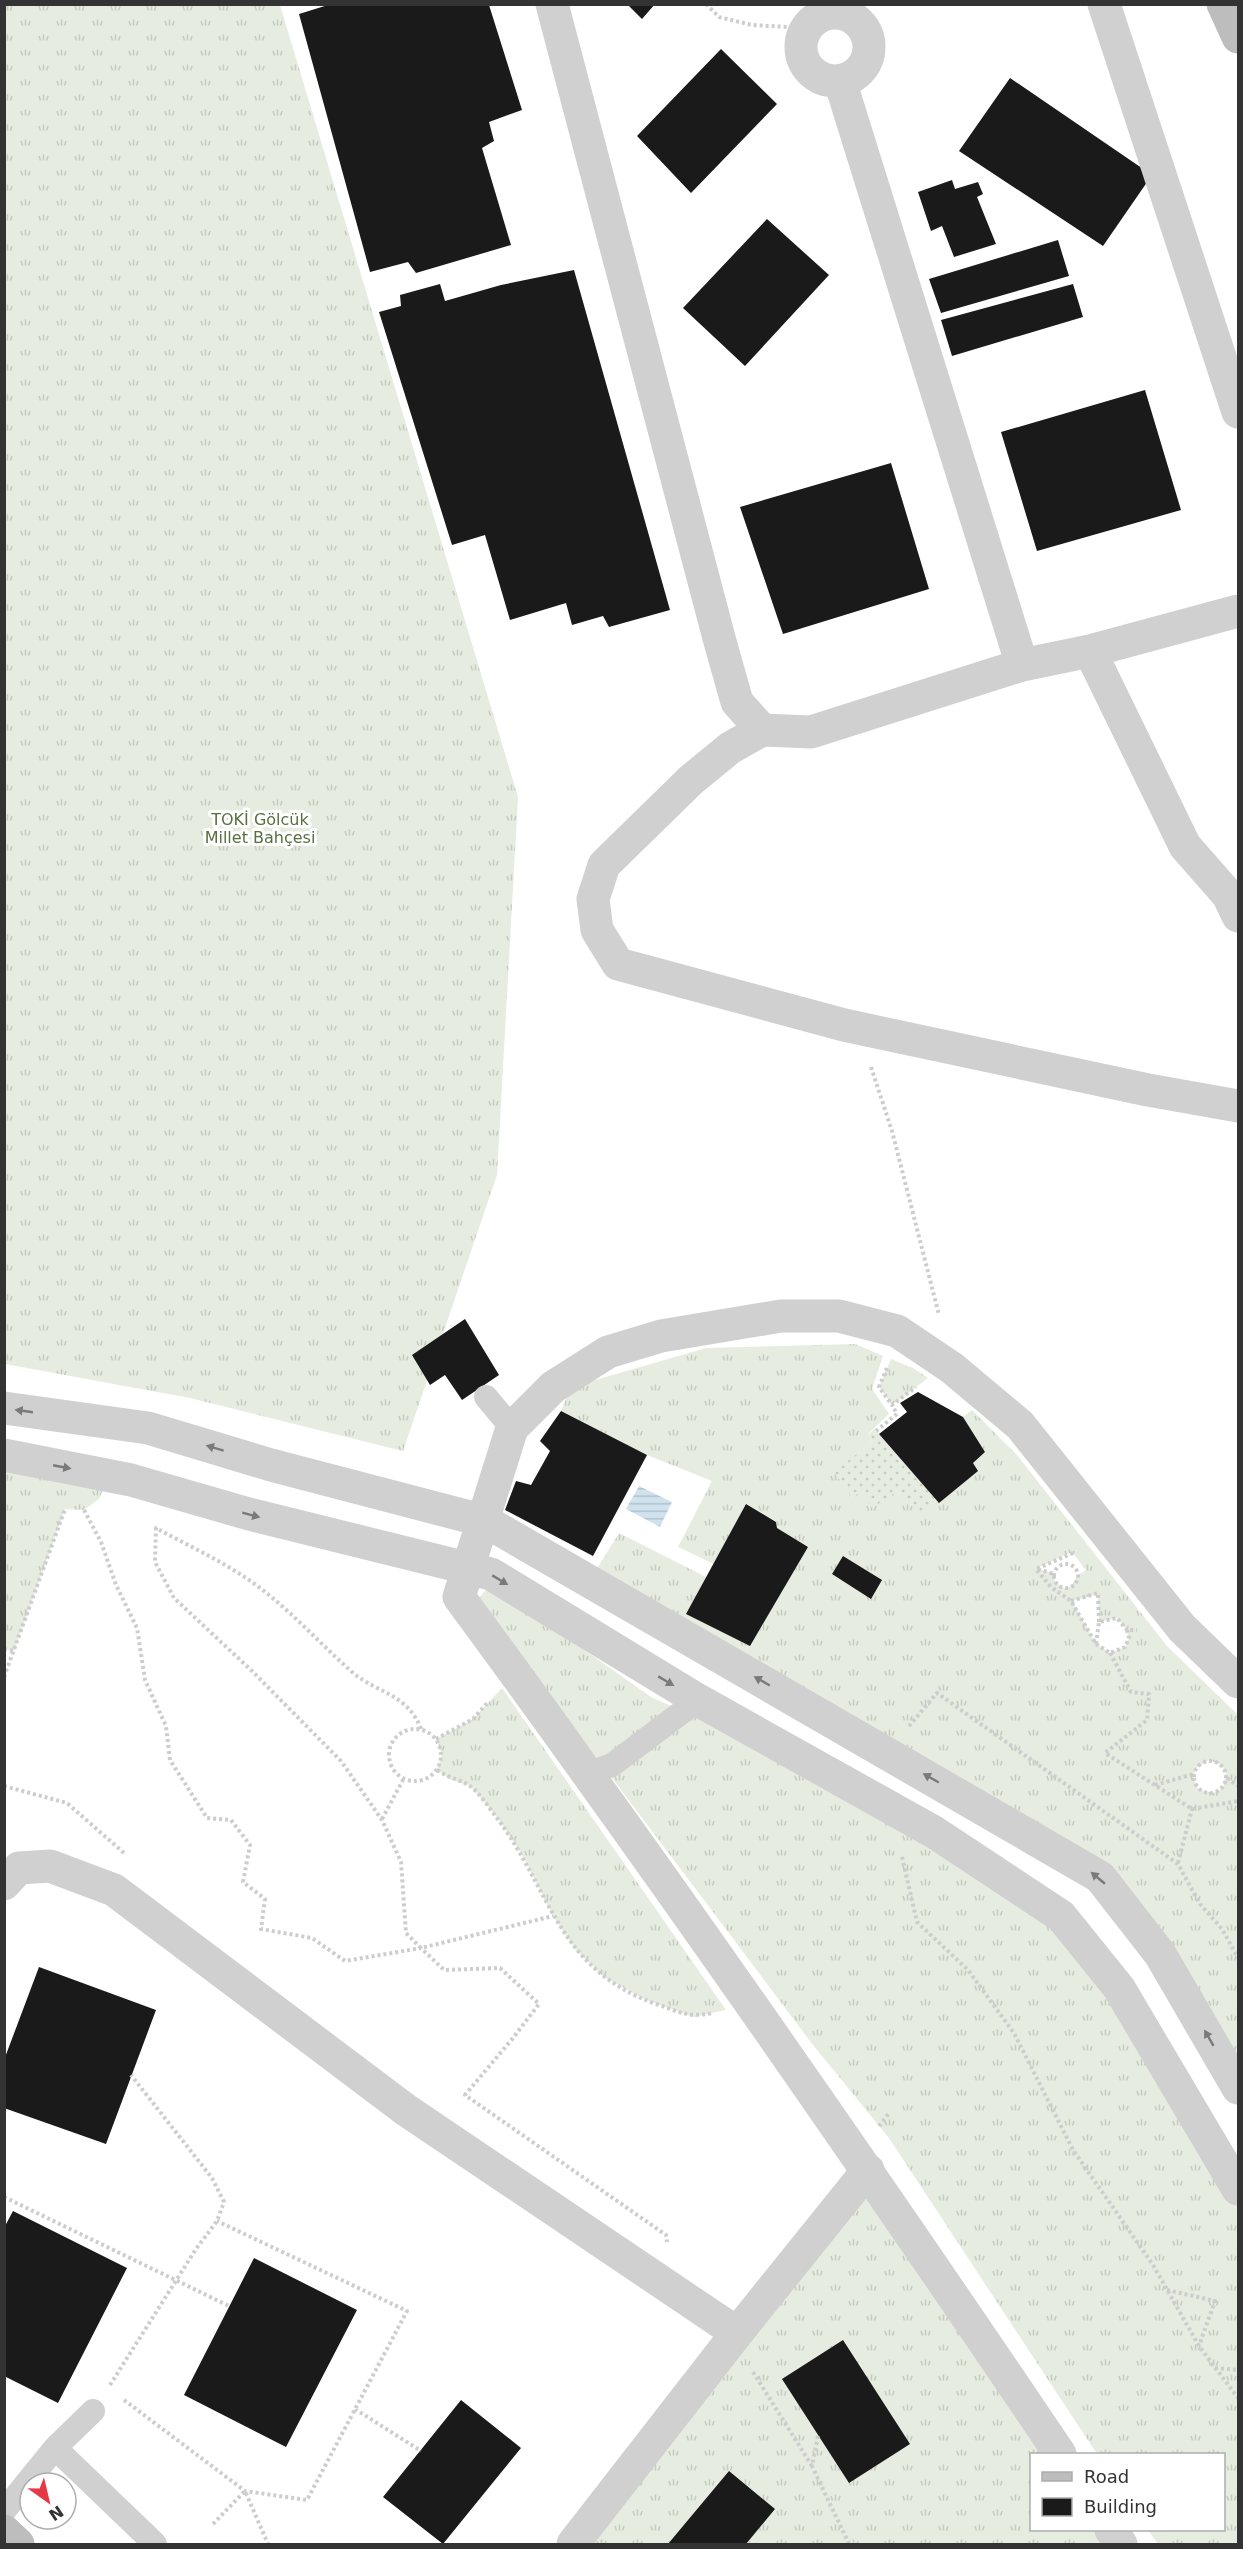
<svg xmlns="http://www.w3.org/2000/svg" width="1243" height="2549" font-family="'DejaVu Sans',sans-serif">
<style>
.grass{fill:url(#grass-tufts);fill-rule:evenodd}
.garden{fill:url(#garden-dots)}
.water{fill:url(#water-rules)}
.building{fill:#1a1a1a}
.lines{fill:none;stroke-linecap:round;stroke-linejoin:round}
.path{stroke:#cdcdcd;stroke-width:4;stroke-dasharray:3 3;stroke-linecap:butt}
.service{stroke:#d0d0d0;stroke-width:24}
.minor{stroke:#d0d0d0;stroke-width:33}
.secondary{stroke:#bdbdbd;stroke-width:33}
.oneway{fill:#7a7a7a}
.labels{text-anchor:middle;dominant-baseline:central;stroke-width:6;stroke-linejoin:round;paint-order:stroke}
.park-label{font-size:16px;fill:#56703f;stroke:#fff}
</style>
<defs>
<pattern id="grass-tufts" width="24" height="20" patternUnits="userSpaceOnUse" patternTransform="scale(1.5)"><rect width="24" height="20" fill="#e6ecdf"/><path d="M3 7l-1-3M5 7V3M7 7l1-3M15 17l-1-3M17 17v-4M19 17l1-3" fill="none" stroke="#c6cbc0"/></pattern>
<pattern id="garden-dots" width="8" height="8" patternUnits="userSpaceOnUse" patternTransform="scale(1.5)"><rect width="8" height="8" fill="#e6ecdf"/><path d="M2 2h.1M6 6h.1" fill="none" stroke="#c6cbc0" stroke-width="1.8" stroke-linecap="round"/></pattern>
<pattern id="water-rules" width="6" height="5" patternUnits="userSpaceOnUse" patternTransform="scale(1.5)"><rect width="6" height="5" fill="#cfe2ee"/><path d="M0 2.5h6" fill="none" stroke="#b2c2cd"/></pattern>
</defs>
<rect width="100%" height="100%" fill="#fff"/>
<path class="grass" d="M4,5H280L518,797L497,1175L403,1451L190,1398L5,1364Z
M855,1344L883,1356L872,1389L889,1414L868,1434L872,1442L835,1472L852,1497L861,1491L899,1489L973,1463L985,1452L963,1417L972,1410L1017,1455L1167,1646L1238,1715V2060L1160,1927L1109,1868L596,1570L619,1533L706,1577L687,1614L750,1645L808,1547L777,1528L776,1521L746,1504L714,1564L678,1547L712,1481L647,1455L561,1411L571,1387L706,1348ZM1072,1552L1086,1570L1077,1576L1072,1586L1064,1588L1055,1582L1054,1574L1037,1568ZM843,1557L871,1598L832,1574ZM1098,1594L1099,1622L1117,1618L1127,1630L1129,1638L1125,1647L1110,1653L1096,1644L1072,1601ZM1209,1760L1219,1764L1226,1772L1223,1788L1213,1793L1198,1789L1194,1779L1195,1769Z
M891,1359L913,1368L928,1378L892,1405L879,1387Z
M5,1470L104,1488L99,1499L84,1510L65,1509L14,1651L5,1649Z
M491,1584L651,1697L758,1745L1005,1891L1057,1930L1158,2070L1238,2208V2544H1158L1148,2530H1224V2454H1097L889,2138L813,2045L573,1726L474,1604Z
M502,1688L726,2010L693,2017L646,2000L604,1977L576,1950L553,1916L523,1856L496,1816L470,1786L449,1779L437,1770L442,1754L436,1739L473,1719Z
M867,2188L1046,2454H1032V2530H1098L1108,2544H586Z"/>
<path class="garden" d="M874,1429L879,1434L939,1503L920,1516L899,1490L872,1508L861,1492L852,1497L834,1472L872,1442L868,1435Z"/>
<path class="water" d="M639,1486L672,1502L660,1527L626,1509Z"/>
<path class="building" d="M627,4H655L642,19Z
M328,5H489L522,110L489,122L494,141L482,148L511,245L416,273L408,262L370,272L299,14Z
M721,49L777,104L691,193L637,136Z
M1010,78L1152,175L1103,246L959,151Z
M952,180L955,189L978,182L983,194L977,197L996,244L954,257L942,226L931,231L918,192Z
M767,219L829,275L745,366L683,308Z
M1058,240L1069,276L941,313L929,279Z
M574,270L670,610L609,627L603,616L572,625L566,603L510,620L485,535L452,545L379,312L401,306L400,295L440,284L445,301L501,285Z
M1073,284L1083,317L952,356L941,320Z
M1145,390L1181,510L1037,551L1001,432Z
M891,463L929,589L783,634L740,507Z
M465,1319L499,1375L462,1400L445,1375L430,1385L412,1355Z
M918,1392L963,1417L985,1452L973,1463L978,1471L939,1503L879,1434L907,1412L900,1403Z
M561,1411L647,1455L593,1556L505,1510L516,1481L531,1485L550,1451L540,1441Z
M746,1504L776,1522L777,1528L808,1547L750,1646L686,1614Z
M843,1556L882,1580L871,1599L832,1574Z
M39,1967L156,2010L106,2144L4,2108V2060Z
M13,2211L127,2268L58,2403L4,2376V2228Z
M254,2258L357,2310L286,2447L184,2395Z
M843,2340L910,2444L849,2483L782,2379Z
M461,2400L521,2448L443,2544L383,2497Z
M729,2471L775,2509L746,2544H668Z"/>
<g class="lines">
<path class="path" d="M706,4L719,17L752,25L806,28
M871,1067L892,1131L939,1315
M887,1368L879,1387L892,1405L916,1387
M876,1431L897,1414L892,1405
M84,1510L101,1542L116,1585L137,1628L145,1680L166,1726L170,1760L207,1818L231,1820L250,1845L243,1882L265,1899L261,1929L312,1938L345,1961L421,1948L444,1970L500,1968L539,2004L513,2038L465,2095L666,2235L667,2242
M1073,1553L1036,1569L1051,1587L1071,1601L1096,1644L1110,1653L1125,1647L1129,1638L1127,1630H1137
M1054 1576a12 12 0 1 1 24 0a12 12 0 1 1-24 0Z
M1038,1569L1054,1574
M1071,1601L1098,1593L1099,1622
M1096,1644L1099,1622L1117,1618L1127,1630
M4,1649L14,1651
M1110,1653L1131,1692L1149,1694L1147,1720L1105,1753L1192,1809L1238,1801
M4,1677L65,1509
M909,1726L937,1693L1178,1864L1200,1904L1222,1929L1238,1958
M389 1755a26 26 0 1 1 52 0a26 26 0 1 1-52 0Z
M421,1729C407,1693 378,1694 352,1672C318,1642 287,1606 249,1580C220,1560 187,1545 156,1528L155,1562L174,1598L252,1671L341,1761L382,1820L401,1862L406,1933L421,1948L553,1916
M436,1739L473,1719L489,1701
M1194 1777a16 16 0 1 1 32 0a16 16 0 1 1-32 0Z
M437,1770C450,1779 460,1779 470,1786C480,1793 489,1808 497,1818C552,1892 557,1969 656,2004C680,2012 688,2018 713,2013
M1227,1778L1238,1786
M1155,1785L1194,1774
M4,1786L67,1803L124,1853
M382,1819L403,1780
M902,1857L917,1922L968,1970L1014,2033L1073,2150L1153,2265L1199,2346L1238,2398
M1178,1863L1192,1809
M879,2126L890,2112
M4,2197L229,2306
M1167,2290L1215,2301L1199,2346
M1215,2368L1238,2370
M753,2372L812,2466
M110,2385L196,2249L217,2221L224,2202L212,2178L131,2075
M124,2400L245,2491L307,2500L407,2311L217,2221
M355,2409L421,2451
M818,2436L812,2466L849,2544
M213,2524L245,2491L268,2544"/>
<path class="service" d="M486,1397L512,1428
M589,1773L612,1765L698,1700
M55,2448L93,2411
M4,2511L55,2448L155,2544"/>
<path class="minor" d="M552,4L719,638L737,702L762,730L811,732L1022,665L840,81
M1104,4L1238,412
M801 47a34 34 0 1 1 68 0a34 34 0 1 1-68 0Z
M1090,651L1185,846L1228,895L1238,916
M1022,665L1090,651L1238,611
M762,730L730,748L691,780L604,865L593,899L597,930L618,964L844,1025L1148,1090L1238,1106
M4,1408L148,1428L271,1465L485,1521L1100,1877L1160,1954L1238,2088
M4,1455L131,1480L249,1514L491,1574L698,1700L934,1832L1061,1916L1119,1988L1238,2189
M4,1884L19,1868L50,1866L114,1890L406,2110L737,2333
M1060,2454C865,2165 666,1878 459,1597L512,1428L553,1387L608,1352L661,1336L781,1316H839L897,1331L952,1368L1020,1425L1182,1628L1238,1682
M1111,2530L1121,2544
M573,2544L737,2333L868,2170"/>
<path class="secondary" d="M1223,4L1238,37
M4,2531L18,2544"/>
</g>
<defs><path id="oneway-solid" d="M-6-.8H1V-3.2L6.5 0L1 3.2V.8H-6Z" transform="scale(1.5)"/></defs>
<g class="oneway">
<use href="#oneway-solid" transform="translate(24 1411) rotate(-172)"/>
<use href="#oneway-solid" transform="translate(215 1448) rotate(-163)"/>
<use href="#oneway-solid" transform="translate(62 1467) rotate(11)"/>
<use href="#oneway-solid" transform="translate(251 1515) rotate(15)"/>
<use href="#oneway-solid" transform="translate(500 1580) rotate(31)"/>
<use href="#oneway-solid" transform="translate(666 1681) rotate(31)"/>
<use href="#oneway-solid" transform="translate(762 1681) rotate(-150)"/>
<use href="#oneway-solid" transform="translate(931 1778) rotate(-150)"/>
<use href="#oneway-solid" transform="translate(1098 1878) rotate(-140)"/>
<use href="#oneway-solid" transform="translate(1209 2038) rotate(-120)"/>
</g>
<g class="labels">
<g class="park-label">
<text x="260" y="819">TOKİ Gölcük<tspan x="260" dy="18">Millet Bahçesi</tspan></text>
</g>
</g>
<rect width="1243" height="2549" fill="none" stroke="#333333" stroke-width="12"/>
<rect x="1030" y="2453" width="195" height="78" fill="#ffffff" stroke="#adadad" stroke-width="1.5"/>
<rect x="1042" y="2472" width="30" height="9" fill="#bdbdbd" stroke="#adadad" stroke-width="1.5"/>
<text x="1084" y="2483" font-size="18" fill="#333333">Road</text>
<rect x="1042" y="2498" width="30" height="18" fill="#1a1a1a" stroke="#adadad" stroke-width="1.5"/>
<text x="1084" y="2513" font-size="18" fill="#333333">Building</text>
<g transform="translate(48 2501) rotate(146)"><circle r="28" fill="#ffffff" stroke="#adadad" stroke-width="1.5"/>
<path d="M0-4.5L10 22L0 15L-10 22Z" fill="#e63946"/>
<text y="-9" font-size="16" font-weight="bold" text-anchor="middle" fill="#333333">N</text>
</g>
</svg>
